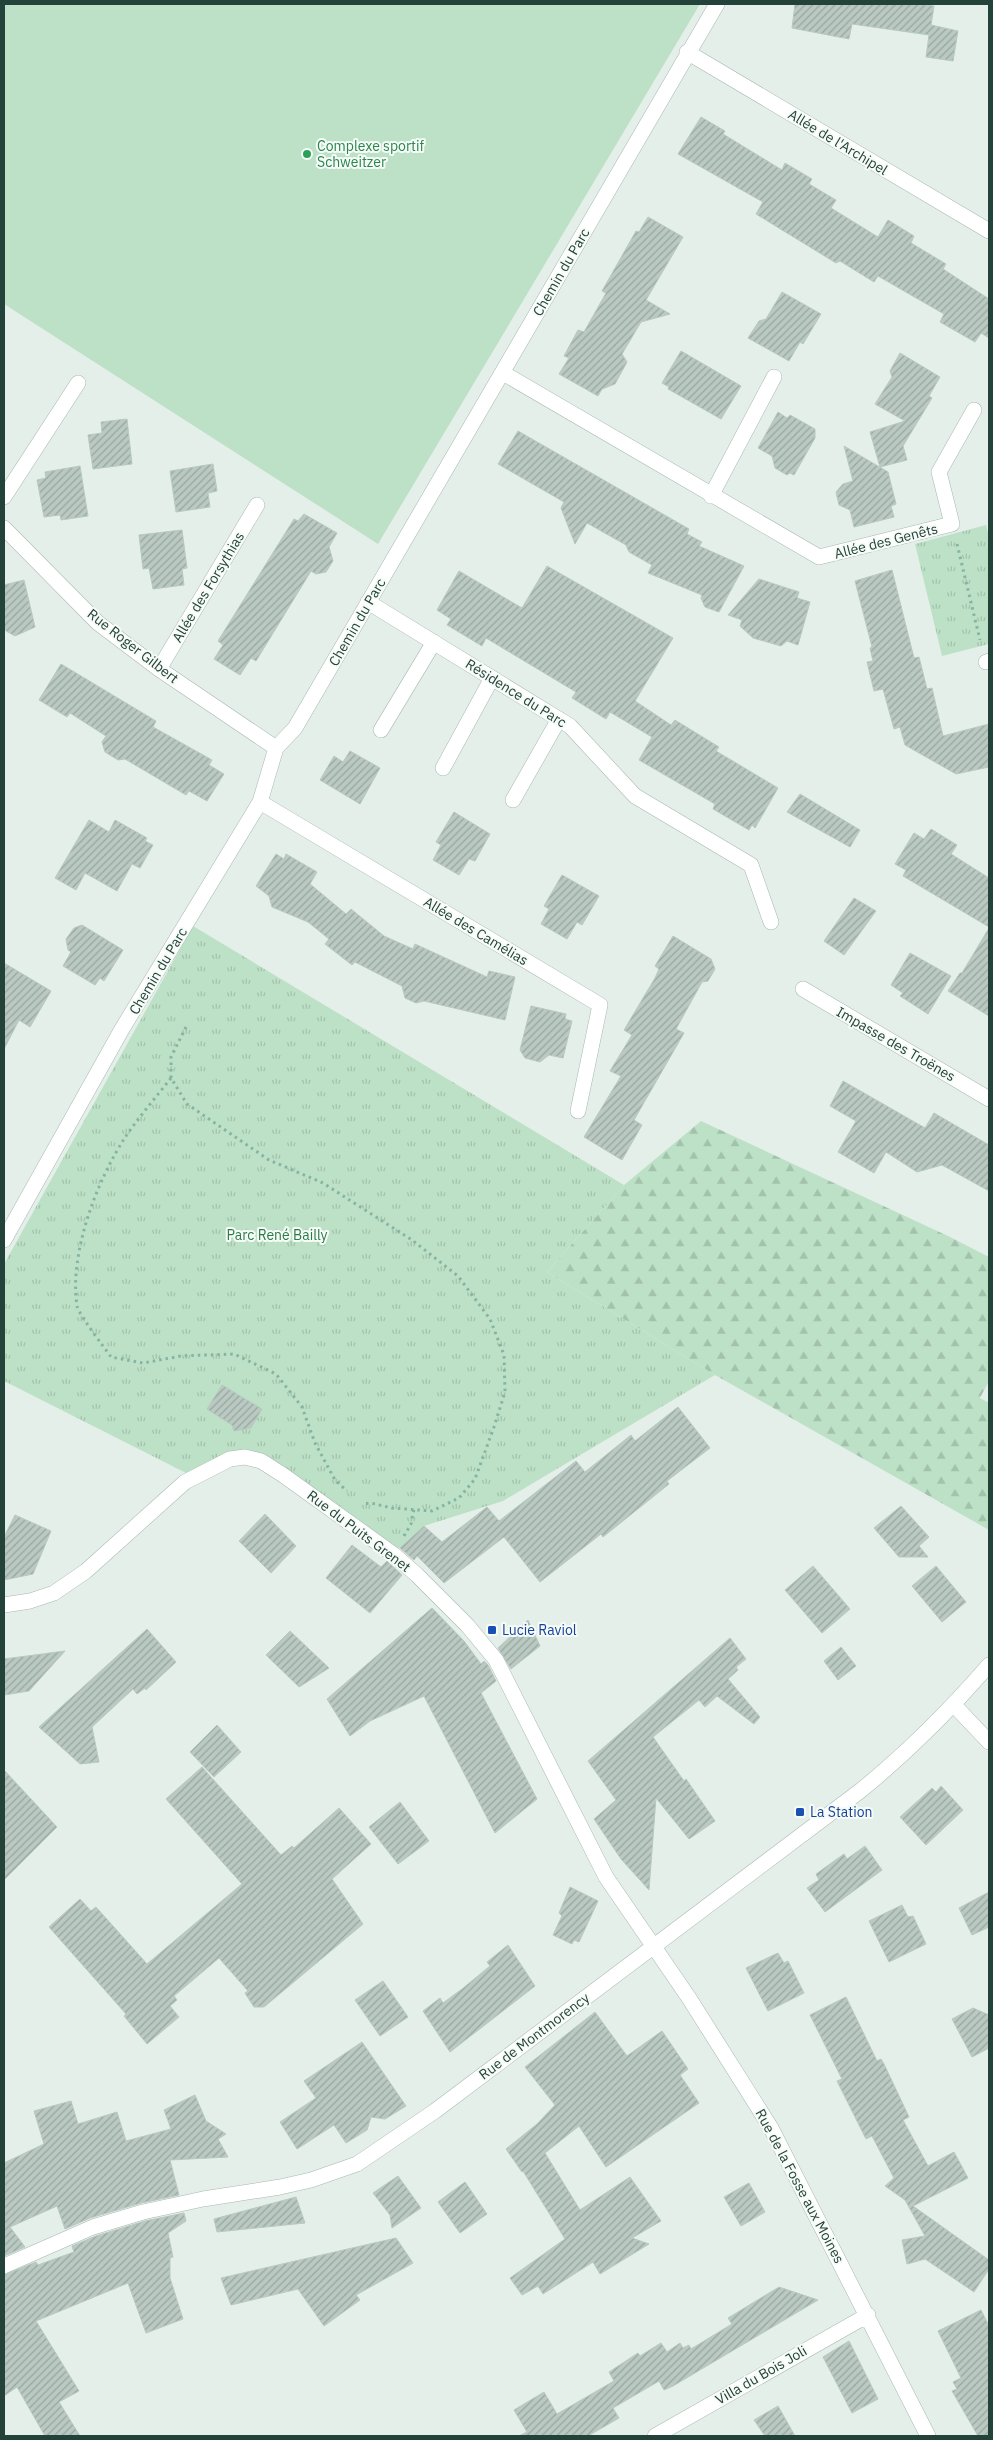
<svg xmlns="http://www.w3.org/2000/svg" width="993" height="2440" font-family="'IBM Plex Sans',sans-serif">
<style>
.grass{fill:#bde1c6}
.forest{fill:url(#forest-firs)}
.park{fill:url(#park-tufts)}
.building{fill:url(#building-hatch);stroke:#b7c9c1}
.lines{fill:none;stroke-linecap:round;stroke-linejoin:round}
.minor-casing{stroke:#a7b8b1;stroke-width:16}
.path{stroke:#84b4a3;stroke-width:3;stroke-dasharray:2.5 4;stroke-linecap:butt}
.minor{stroke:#fff;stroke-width:15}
.leisure-dot{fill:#2e9e5b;stroke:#f6fbf8;stroke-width:2}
.transit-dot{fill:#1a4fb4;stroke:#f6fbf8;stroke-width:2}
.labels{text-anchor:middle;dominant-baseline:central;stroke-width:4;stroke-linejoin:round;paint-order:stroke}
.street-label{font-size:14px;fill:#234239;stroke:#f6fbf8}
.leisure-label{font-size:14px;fill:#27864d;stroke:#f6fbf8;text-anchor:start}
.park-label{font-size:14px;fill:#2b7b47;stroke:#f6fbf8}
.transit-label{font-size:14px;fill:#164399;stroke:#f6fbf8;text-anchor:start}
</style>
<defs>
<pattern id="forest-firs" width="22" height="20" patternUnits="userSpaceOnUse" patternTransform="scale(1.25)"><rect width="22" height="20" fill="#bde1c6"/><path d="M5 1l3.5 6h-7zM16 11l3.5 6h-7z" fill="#a2c2ab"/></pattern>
<pattern id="park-tufts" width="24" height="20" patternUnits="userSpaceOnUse" patternTransform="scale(1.25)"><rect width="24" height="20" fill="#bde1c6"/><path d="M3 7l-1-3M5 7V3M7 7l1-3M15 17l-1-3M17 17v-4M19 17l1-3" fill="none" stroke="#a2c2ab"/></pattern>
<pattern id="building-hatch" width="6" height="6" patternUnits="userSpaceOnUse" patternTransform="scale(1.25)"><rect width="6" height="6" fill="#bacac3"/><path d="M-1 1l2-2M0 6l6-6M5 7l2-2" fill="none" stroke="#97a69f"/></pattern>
</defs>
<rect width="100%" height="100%" fill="#e5efea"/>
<path class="grass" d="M4,4H700L378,544L4,304Z"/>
<path class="forest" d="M701,1121L948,1236L989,1257V1381L980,1398L989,1403V1530L715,1375L547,1272L624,1185Z"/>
<path class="park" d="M986,525L989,537V644L942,656L915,544Z
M193,926L624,1185L547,1272L715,1375L503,1501L424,1526L393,1554L280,1469L230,1459L186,1473L4,1381V1264Z"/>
<path class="building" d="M795,4H917L934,6L931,25L958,31L953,61L926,57L929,35L852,24L849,39L792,28Z
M701,117L725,131L723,134L782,170L785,163L812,179L809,184L836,200L831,208L878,237L888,220L914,236L911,243L946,264L943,269L989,299V338L981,333L975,342L940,322L944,314L878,276L874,282L840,261L836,263L756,214L763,202L678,154Z
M648,217L683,237L646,300L670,314L641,322L622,354L627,362L615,384L602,389L598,396L559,374L569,358L564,356L578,330L584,332L606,293L602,291L636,231L639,232Z
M782,292L821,314L803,344L800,342L789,361L748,338L759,321L766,319Z
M681,351L741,386L721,419L668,389L669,387L662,383Z
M900,353L940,377L929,396L932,398L903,446L907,460L880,467L870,432L905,421L875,404L892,377L890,371Z
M778,412L787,418L790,415L815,429V438L794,475L790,473L787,475L775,468L772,456L758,448Z
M127,419L132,464L93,469L88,435L102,433L101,422Z
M518,431L689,529L687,534L702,542L699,546L744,566L719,612L705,607L701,598L702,595L648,573L652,565L629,552L626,545L587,523L575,544L561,508L564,502L498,464Z
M844,446L888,472L896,504L891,506L894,517L854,527L850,510L839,505L836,492L843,484L853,481Z
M213,464L217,491L208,493L210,507L176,512L170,471Z
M80,466L88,516L61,520L60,515L44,517L37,480L46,478L45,472Z
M304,514L337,533L329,547L333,561L326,572L316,574L311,571L256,661L251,658L240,675L214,659L223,645L218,641L294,519L298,521Z
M182,530L187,568L182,569L184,585L153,589L149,568L143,569L139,535Z
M547,566L673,638L635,701L671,725L675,720L719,747L716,751L778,788L755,828L752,825L749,830L713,809L715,804L639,760L652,737L610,712L606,719L572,698L576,692L486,638L482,646L447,625L451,619L437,610L459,571L522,608Z
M892,570L914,658L919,657L927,689L932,688L943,736L989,724V767L956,774L905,745L900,727L894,729L883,689L874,691L867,662L873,661L870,648L872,647L855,581Z
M759,579L799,592L797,598L810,602L798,645L787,641L781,646L753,638L740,626L742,620L728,615Z
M24,580L35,627L15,636L6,631L4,624V585Z
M61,664L156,721L153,727L212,760L209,765L224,774L207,801L189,791L186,795L125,759L118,760L105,752L102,742L106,736L70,713L67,717L39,700Z
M350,751L380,768L360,804L320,780L334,756L343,762Z
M800,794L860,830L850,847L787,812Z
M454,812L490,834L475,861L469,859L459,875L433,860L441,845L436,842Z
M89,820L109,832L115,820L147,838L145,841L153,845L140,868L132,864L117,891L85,873L76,890L55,878Z
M931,829L957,845L951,854L989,878V927L903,876L906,870L895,864L914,833L924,839Z
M276,854L284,859L286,854L317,872L310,884L346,914L351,909L384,936L413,949L415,944L487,977L489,971L515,977L505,1020L424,1001L416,1003L405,998L402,986L355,962L352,965L325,944L329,939L308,922L272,907L269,896L256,886Z
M562,875L599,896L582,925L577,922L567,939L541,924L549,909L544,906Z
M854,898L876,911L844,955L824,941Z
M82,925L123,950L104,981L100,978L95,985L63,966L71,952L68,950L66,939L74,928Z
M989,928V1016L948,991L960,973H962Z
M673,936L711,959L715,969L708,981L702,982L676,1029L684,1033L634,1120L642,1125L622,1160L584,1137L621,1076L610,1071L632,1035L624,1030L655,978L659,969L655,966Z
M910,953L951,976L928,1014L900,996L903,993L891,985Z
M4,963L51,991L30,1027L19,1020L4,1049Z
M531,1006L566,1014L565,1019L572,1021L563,1058L549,1055L540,1062L525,1058L520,1050Z
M843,1081L925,1128L934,1113L989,1145V1191L942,1165L917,1172L886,1152L874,1173L838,1152L856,1121L830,1106Z
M222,1385L262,1409L251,1428L234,1431L232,1425L207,1409Z
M678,1407L710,1448L667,1481L669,1484L603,1537L601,1534L540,1582L504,1537L444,1583L417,1556L414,1560L400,1548L424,1526L442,1542L487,1507L499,1521L576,1461L585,1472L631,1435L635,1441Z
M901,1506L929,1537L919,1546L928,1557H899L874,1528Z
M265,1514L296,1546L271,1573L239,1541Z
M15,1515L51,1531L33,1574L4,1580V1537Z
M352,1545L381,1567L387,1561L402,1575L370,1613L326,1578Z
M813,1566L850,1609L822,1633L785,1590Z
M936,1566L966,1602L942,1622L912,1586Z
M432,1608L464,1641L481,1664L484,1661L488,1665L496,1681L481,1693L537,1799L495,1833L424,1696L370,1721L350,1736L327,1699Z
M528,1620L540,1646L511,1669L498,1648Z
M147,1629L176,1662L146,1690L145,1688L137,1694L133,1689L92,1727L99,1762L80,1764L39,1727Z
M290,1631L329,1668L299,1687L266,1655Z
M730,1638L746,1659L736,1667L738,1670L728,1679L760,1717L754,1724L717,1696L705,1707L699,1700L653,1737L684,1781L686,1779L715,1821L689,1839L656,1798L649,1890L621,1859L594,1819L616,1800L588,1761Z
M841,1647L856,1666L838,1680L824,1661Z
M65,1651L29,1691L4,1695V1659Z
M217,1725L241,1752L214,1777L190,1752Z
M202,1767L281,1855L292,1846L294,1848L339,1808L371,1844L332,1879L363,1924L264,2007H254L245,1993L248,1991L219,1958L174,1996L177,2000L170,2006L179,2017L147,2044L124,2016L126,2014L49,1927L80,1899L91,1911L96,1907L147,1964L242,1884L166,1799Z
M4,1770L57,1827L4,1880Z
M941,1786L963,1810L926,1845L900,1817L932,1788L936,1792Z
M400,1802L429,1841L398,1864L369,1827Z
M865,1846L882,1870L825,1912L807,1888L819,1880L816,1874L844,1854L847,1859Z
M570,1887L598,1901L579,1942L574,1940L572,1944L553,1935L562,1916L559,1913Z
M989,1892V1927L972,1935L959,1908Z
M902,1905L908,1917L913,1916L926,1944L889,1962L869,1921Z
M508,1945L535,1986L450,2052L423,2011L440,1998L443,2003L462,1989L490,1966L487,1962Z
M778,1953L784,1963L788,1961L804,1993L768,2011L746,1968Z
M383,1981L408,2017L380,2036L355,2000Z
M846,1997L877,2061L881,2059L884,2064L909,2117L903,2120L928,2166L954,2152L968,2178L913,2206L989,2260V2269L974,2292L925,2259L907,2264L902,2240L925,2236L905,2200L885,2186L894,2178L872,2136L866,2139L837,2081L842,2079L810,2015Z
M973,2008L989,2015V2048L972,2057L952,2019Z
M595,2012L627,2056L662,2031L688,2069L680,2075L699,2103L606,2167L579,2126L545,2153L580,2210L630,2177L661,2221L632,2238L649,2244L600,2274L593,2262L543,2294L538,2286L522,2295L510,2278L565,2239L523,2171L522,2172L506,2149L537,2124L555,2105L525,2067Z
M362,2042L406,2106L385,2119L371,2117L367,2130L346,2143L334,2125L297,2149L280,2122L316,2098L304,2081Z
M195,2095L206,2121L226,2134L218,2139L228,2157L170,2160L179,2195L141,2203L90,2218L65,2229L57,2206L10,2227L25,2247L4,2256V2163L44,2144L34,2111L71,2101L78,2124L117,2112L126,2141L171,2129L164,2110Z
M398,2176L421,2208L392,2228L390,2215L373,2193Z
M465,2182L487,2214L460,2233L438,2202Z
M749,2183L765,2212L741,2226L724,2197Z
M296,2197L305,2223L217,2232L214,2219Z
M184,2213L186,2221L168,2233L173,2257L170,2258V2278L183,2319L146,2333L128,2283L36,2321L79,2391L59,2402L80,2436H45L17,2387L4,2396V2275L36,2262L38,2265L74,2252L72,2246L96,2236L145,2221Z
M396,2238L413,2263L356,2295L360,2300L324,2326L298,2289L231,2305L221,2278Z
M779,2287L818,2300L673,2386L664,2390L659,2381L613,2408L619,2418L588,2436H519L527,2432L514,2410L544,2392L557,2414L614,2381L609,2372L638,2353L640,2356L661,2343L667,2352L680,2343L683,2348L689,2345L691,2349L732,2324L728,2318Z
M981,2310L989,2326V2436H978L952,2391L957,2389L953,2382L961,2378L938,2331Z
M849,2341L878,2399L852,2413L823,2357Z
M778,2406L795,2436H765L754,2420Z"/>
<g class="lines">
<g class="minor-casing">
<path id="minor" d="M687,52L989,231
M503,373L819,557L952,524L939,472L974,410
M711,496L774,377
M4,497L78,383
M4,528L98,623L159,669L276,748
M368,602L570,726L635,796L751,865L771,922
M986,662L989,661
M159,669L257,505
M381,730L434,642
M443,768L492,678
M513,800L559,719
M260,802L600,1005L578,1111
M803,989L989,1099
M4,1240L122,1029L260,802L276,748L295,728L717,4
M4,1605L30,1601L54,1593L86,1571L185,1482L230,1459L245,1457L261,1461L283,1475L393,1554L417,1575L467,1625L496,1660L606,1877L689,1998L771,2128L928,2436
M954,1705L989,1742
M4,2266L93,2227L143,2212L203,2199L280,2187L311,2180L357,2164L435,2111L860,1791C907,1753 949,1711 989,1665
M655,2436L868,2315"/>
</g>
<path class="path" d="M957,544L980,640
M186,1027L171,1057V1078L187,1104L269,1160L323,1183L412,1240L458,1276L490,1319L504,1355L505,1392L494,1427L475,1479L459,1498L432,1511L392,1508L371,1503L362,1504
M171,1078C156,1097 140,1116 126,1136C97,1180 69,1253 77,1306C79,1315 104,1347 111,1357L143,1363L181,1356L234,1354L276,1374L302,1407L315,1443L335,1480L347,1491
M404,1536L411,1524L414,1509"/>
<use href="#minor" class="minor"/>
</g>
<circle class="leisure-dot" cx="307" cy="154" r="5"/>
<g class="transit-dot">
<rect x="487" y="1625" width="10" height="10" rx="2.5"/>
<rect x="795" y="1807" width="10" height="10" rx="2.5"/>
</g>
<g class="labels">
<g class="street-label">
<text transform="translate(838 142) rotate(31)">Allée de l'Archipel</text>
<text transform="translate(561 272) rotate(-60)">Chemin du Parc</text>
<text transform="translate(886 541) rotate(-14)">Allée des Genêts</text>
<text transform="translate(208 587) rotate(-59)">Allée des Forsythias</text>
<text transform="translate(357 622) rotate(-60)">Chemin du Parc</text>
<text transform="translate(133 646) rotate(38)">Rue Roger Gilbert</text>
<text transform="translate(516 693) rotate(32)">Résidence du Parc</text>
<text transform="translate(476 931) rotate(31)">Allée des Camélias</text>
<text transform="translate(158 971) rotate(-59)">Chemin du Parc</text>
<text transform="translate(896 1044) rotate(30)">Impasse des Troënes</text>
<text transform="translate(359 1531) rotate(37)">Rue du Puits Grenet</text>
<text transform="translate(534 2036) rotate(-37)">Rue de Montmorency</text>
<text transform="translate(800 2186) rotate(62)">Rue de la Fosse aux Moines</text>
<text transform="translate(761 2375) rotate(-30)">Villa du Bois Joli</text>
</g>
<g class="leisure-label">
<text x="317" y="146">Complexe sportif<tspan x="317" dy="16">Schweitzer</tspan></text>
</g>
<g class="park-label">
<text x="277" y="1235">Parc René Bailly</text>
</g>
<g class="transit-label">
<text x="502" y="1630">Lucie Raviol</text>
<text x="810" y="1812">La Station</text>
</g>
</g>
<rect width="993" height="2440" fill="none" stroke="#234239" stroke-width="10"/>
</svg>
